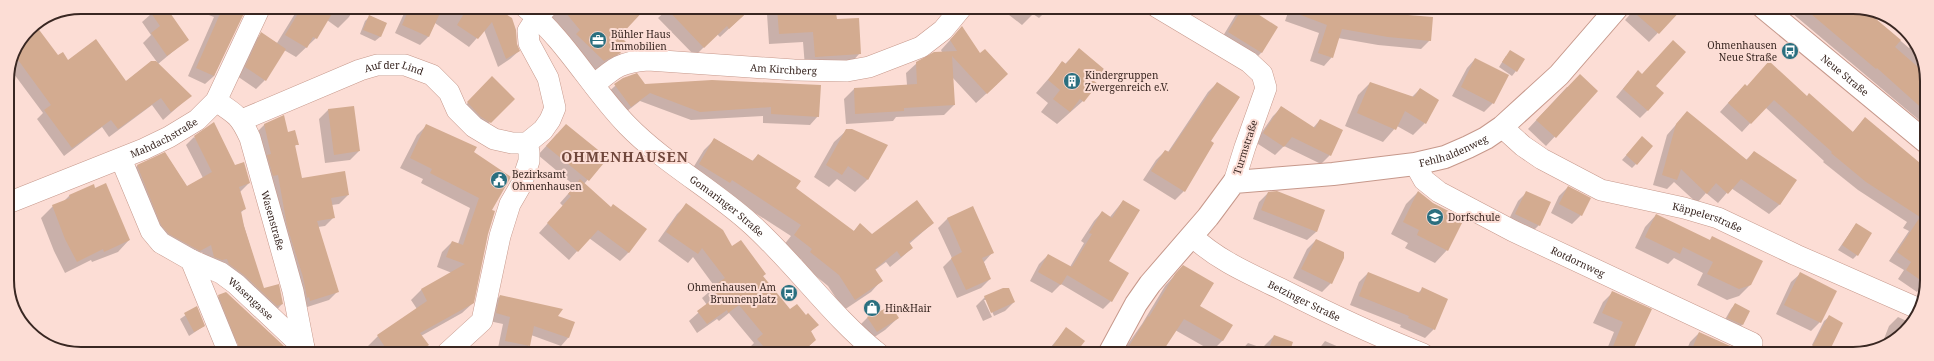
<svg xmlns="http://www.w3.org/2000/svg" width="1934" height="361" font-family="'Noto Serif',serif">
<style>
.shadow{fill:#0003}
.building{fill:#d3ab90}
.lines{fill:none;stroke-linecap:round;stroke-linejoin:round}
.minor-casing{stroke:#c6988b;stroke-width:22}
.tertiary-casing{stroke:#c6988b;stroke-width:24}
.secondary-casing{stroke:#c6988b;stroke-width:24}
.minor{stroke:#fff;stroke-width:21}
.tertiary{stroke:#fff;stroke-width:22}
.secondary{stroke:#fff;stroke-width:22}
.labels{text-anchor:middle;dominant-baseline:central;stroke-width:4;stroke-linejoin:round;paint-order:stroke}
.poi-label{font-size:10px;fill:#392722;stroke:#fcddd5;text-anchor:start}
.street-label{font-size:10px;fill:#392722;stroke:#fcddd5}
.district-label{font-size:14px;font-weight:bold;letter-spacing:1px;fill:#70473c;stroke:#fcddd5}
.rim{fill:none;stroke:#392722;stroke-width:2}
</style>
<rect width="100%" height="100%" fill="#fcddd5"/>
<path class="shadow" d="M88,7L81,13L77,8L81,7Z
M159,7L188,39L158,64L190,96L163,120L152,105L109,137L102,127L64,156L37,119L43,113L11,70L9,71L13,52L21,39L37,28L58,57L125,82L151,62H157L143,43L151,35L142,22Z
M188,7H246L214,76L205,84L188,76L214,17Z
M288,7H355L349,17L338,28L327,20L316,38L296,57L284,50L265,80L256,89L237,76L253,42L261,34L277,43L296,12Z
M407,7H494L519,51L510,59L498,67L484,30L469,47L435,23L428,37L420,45L395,33Z
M555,7H620L618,50L620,52L610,63L593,71L548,15Z
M670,7L747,12L720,37L717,34L695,56L658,18Z
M773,7H834L836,20L860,53L850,64L805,67L803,42L769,44L767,14Z
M1007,7H1050L1039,18L1033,14L1022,25L1004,11Z
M1159,7H1195L1183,22Z
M1243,7L1277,27L1261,53L1252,62L1220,41L1235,16Z
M1290,7L1430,40L1421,49L1378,45L1338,38L1332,57L1324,66L1310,61L1319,33L1285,21Z
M1636,8H1682L1649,42L1625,20Z
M1786,8H1863L1869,11L1868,13L1909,48L1913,43L1926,66V126Z
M370,16L386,23L380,37L375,41L360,34L365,21Z
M961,28L997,84L976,103L952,77L954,105L944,115L896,117L893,121L846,124L844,99L854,89L907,85L906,73L917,63L942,52L941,50Z
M1079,50L1093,82L1083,101L1057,124L1041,112L1048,103L1036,93L1063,62L1065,64Z
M1506,56L1516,71L1512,76L1499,67Z
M1475,59L1493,103L1484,112L1452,96L1467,68Z
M492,78L513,99L481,131L459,112Z
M624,78L644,85L712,81L818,116L810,125L763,123V116L691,120L640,101L622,115L606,94Z
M1631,79L1655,86L1648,110L1640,118L1616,97Z
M1217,83L1210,142L1212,143L1184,191L1175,200L1143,180L1156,160L1165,151L1168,152L1208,92Z
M1370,83L1412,97L1420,89L1425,123L1413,135L1397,126L1383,142L1345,126L1358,95Z
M1567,87L1597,91L1546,146L1528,129Z
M1736,94L1806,97L1852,133L1865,118L1926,192V282L1917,292L1898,279L1904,270L1889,261L1909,231L1903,228L1907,222L1858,190L1823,162L1824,161L1765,107L1742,132L1720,112Z
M353,107L359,151L350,160L325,163L319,119L328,110Z
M1282,107L1313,128L1320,120L1330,155L1321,164L1284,146L1275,155L1255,142L1273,116Z
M1687,112L1746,160L1754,152L1795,181L1779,205L1769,214L1731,188L1718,203L1706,193L1697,203L1674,182L1667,189L1653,185L1667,135Z
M265,124L287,133L297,144L294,147L301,179L348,195L339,204L332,205L334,217L325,226L318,227L338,291L329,300L301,309L256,133Z
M427,125L473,153L491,210L473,303L462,313L421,336L427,345L419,353H373L368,346L378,336L417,309L411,300L421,290L452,273L437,267L442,252L452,242L458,244L470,208L421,183L423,179L400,168L417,135Z
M847,130L886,145L867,180L855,192L837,179L829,187L814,177L834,142Z
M557,134L606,158L584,184L629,252L620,261L589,238L569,260L539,233L563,206L560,203L575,186L538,155Z
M194,137L235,166L249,183L240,192L245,209L240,213L263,289L282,304L274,313L206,265L202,252L191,259L161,242L129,174L137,166L165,153L187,187L203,178L186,145Z
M715,139L752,161L758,155L795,189L853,232L860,224L872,235L933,223L909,244L912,248L901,258L890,267L886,262L875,270L881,281L871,292L844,310L828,286L800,263L802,260L783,246L791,236L721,191L688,176L704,150Z
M1638,142L1636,164L1632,168L1622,160Z
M93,186L129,240L118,252L92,262L91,260L65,273L54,251L41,218L53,206L63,202L69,196Z
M1568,187L1581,215L1572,224L1551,213L1559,196Z
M1418,192L1447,250L1435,263L1405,248L1408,243L1391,234L1406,204Z
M1527,192L1539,225L1530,234L1507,223L1518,201Z
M1268,193L1324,211L1316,232L1307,240L1253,219L1259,202Z
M1123,201L1107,261L1111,301L1103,309L1061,284L1052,293L1030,281L1039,264L1048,255L1070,267L1084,243L1081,241L1094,221L1102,212L1110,217Z
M686,205L732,248L765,274L762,277L790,310L806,316L818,325L810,332L815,340L808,347L805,354H751L748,349L754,343L729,313L719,321L717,319L697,333L689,321L707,305L702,298L715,287L693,257L688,263L658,241L677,214Z
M972,208L992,253L984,262L990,279L981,288L957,298L943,267L952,258L938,228L947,219Z
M1656,215L1709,241L1713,237L1750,285L1739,296L1727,300L1697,285L1703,273L1674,258L1668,264L1635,248L1645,227Z
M1856,224L1857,255L1853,259L1838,250Z
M9,225L15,237L9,243Z
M1316,240L1331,283L1322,292L1293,278L1307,249Z
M1183,266L1199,306L1223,340L1212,351L1175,330L1160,354H1121L1142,324L1165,286Z
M1368,273L1418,293L1422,289L1447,300L1434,329L1425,338L1400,327L1401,325L1350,305L1359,282Z
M1800,274L1820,322L1811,331L1776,314L1791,282Z
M1613,292L1650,310L1632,349L1644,354H1605L1614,332L1593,323L1603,302Z
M219,296L285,348L286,353H248L244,340L227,347L210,305Z
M500,296L574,323L568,338L561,346L531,335L529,345L521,353L498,348L503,324L489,321L492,304Z
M985,297L1014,302L1005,311L994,316L987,300H984L992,317L983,321L976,306Z
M1735,304L1749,311L1742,325L1738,329L1723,323L1731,309Z
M891,307L898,318L885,330L864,344L855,330L867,318Z
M196,308L204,326L189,336L180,319Z
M1829,317L1825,352L1812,345L1824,321Z
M1898,317L1909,322L1902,336L1882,344L1889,326Z
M1066,329L1079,347L1084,351L1087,350L1084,354H1045Z
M1699,333L1744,354H1685L1690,342Z
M1274,336L1288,354H1238L1248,343L1262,348Z
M1325,341L1355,354H1315Z
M1550,347L1565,354H1543Z"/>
<path class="building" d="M147,7H166L189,40L167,56L151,33L160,26Z
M223,7H247L214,76L196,68Z
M302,7H336L317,39L313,37L307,48L285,35Z
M410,7H427L440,13L429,37L402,25Z
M468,7H504L501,11L512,18L516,30L517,44L520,51L506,59L492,22L478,39L457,25Z
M561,7H647L620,36L626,42L619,50L621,53L604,61L576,34L580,30Z
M665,7H753L729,29L727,26L704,48Z
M777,7H835L837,19L859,18L861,54L815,57L813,32L779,34Z
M1243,7H1247L1278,27L1262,53L1228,32Z
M1286,7H1350L1383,13L1433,17L1431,41L1388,37L1342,29L1333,58L1318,53L1327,25L1285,9Z
M1629,8H1683L1659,34Z
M1804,8H1863L1876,19L1901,40L1895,47L1926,74V112L1877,68L1876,69Z
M369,15L387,23L381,37L363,30Z
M962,26L980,53L985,49L1008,74L987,94L952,56L955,105L904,108V111L855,114L854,88L917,84L916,62L934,52L957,51L950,40Z
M37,27L58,55L63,52L68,60L96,39L126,81L151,61H156L192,96L171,112L161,98L118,129L111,120L72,148L44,110L51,105L13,53L23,37Z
M261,32L286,49L266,81L245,67Z
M1673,40L1686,52L1656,86L1664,93L1648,111L1623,89L1638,70L1642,74Z
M1079,48L1104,69L1094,81L1098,84L1084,102L1080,99L1070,112L1053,99L1060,90L1048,80L1062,61L1066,64Z
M1510,50L1525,59L1517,72L1502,62Z
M1475,58L1509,75L1494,104L1461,87Z
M1769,61L1807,96L1809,93L1853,132L1865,117L1926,168V284L1906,270L1911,262L1897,252L1920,217L1866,182L1831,153L1832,152L1774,100L1751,124L1728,103L1745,84L1747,86Z
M637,73L645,84L712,80L821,85L819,117L771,114V107L700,112L650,93L631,107L614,84L623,78Z
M1580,74L1598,91L1556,138L1536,120Z
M492,76L515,99L491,123L481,117L467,102Z
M1217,82L1240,97L1211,141L1214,143L1185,192L1151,171L1165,150L1169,152Z
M1370,82L1414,97L1420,88L1439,100L1426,124L1405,111L1396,130L1357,113Z
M354,106L360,151L334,155L328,109Z
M1281,106L1315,128L1320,119L1343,130L1331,156L1292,137L1284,147L1263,133Z
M1687,111L1747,160L1754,151L1797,180L1780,205L1741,179L1728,194L1716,183L1707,194L1681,169L1677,180L1662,175L1676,124Z
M284,115L288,132L295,130L299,145H295L302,178L345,171L349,195L331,198L335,218L317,221L339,292L310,301L309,297L307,298L303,277L287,226L278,175L273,176L267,155L271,154L264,124Z
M214,122L235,165L244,162L250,183L239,187L246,209L241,211L244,226L264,288L279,284L283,304L277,306L244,275L229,264L227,259L222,260L214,257L211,245L200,251L169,234L161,225L137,165L165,152L187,186L212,172L194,136Z
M426,124L477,147L474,152L511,177L492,210L495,211L488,234L474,303L420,333L429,345L416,353H389L377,335L427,301L421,289L465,264L446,257L452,241L463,245L479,198L430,173L432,169L410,158Z
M566,124L608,158L589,181L546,146Z
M846,129H852L888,145L868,180L848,166L842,175L826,165Z
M1642,136L1653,146L1637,165L1626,155Z
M714,138L753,161L758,154L801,181L796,188L854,231L860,223L872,234L917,200L934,223L909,242L913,248L901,257L897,251L875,269L883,281L855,300L839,275L810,252L812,249L794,235L801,225L732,180L730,183L699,164Z
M580,179L611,207L613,204L647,229L629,253L598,230L578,252L547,223L571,196L568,194Z
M106,183L130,240L104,252L103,249L77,262L65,239L52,205L70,198L69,195L94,184L95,188Z
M1568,186L1591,198L1582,216L1559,204Z
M1277,191L1325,210L1317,232L1261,210L1268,192Z
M1418,191L1433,203L1464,219L1448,251L1417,235L1419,230L1403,222Z
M1526,191L1551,202L1540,226L1515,214Z
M1123,200L1140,210L1109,261L1129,273L1112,302L1067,275L1092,234L1089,233L1102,211L1112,218Z
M686,203L723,230L732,246L741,240L766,274L763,276L790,309L797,304L806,315L808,313L819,325L811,331L816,340L809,346L815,354H770L757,339L763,334L739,305L728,313L727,310L707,324L697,311L717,296L711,288L725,278L702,248L698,254L666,232Z
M973,206L994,253L982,258L991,279L966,290L951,258L962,252L947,218Z
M1656,214L1710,240L1712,236L1763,261L1751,285L1739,289L1707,274L1713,262L1683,247L1680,254L1645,237Z
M1856,223L1872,233L1858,256L1842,245Z
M1316,239L1344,252V258L1332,284L1301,269Z
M1048,254L1072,267L1061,285L1038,272Z
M1183,265L1214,283L1200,306L1233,325L1223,341L1184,319L1161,354H1124L1148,316L1149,317L1175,274Z
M1368,272L1420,293L1422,287L1448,299L1435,330L1408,318L1409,316L1359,296Z
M1800,272L1837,291L1821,323L1784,305Z
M1003,288H1009L1015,302L991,313L984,296Z
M1612,291L1652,309L1631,354H1610L1623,322L1602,313Z
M226,292L285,347L287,353H241L218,295Z
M500,295L563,309L558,316L575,322L569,338L534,326L530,346L505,341L510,317L496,313Z
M1735,303L1750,311L1743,325L1727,318Z
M197,306L205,326L194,332L184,313Z
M891,306L899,318L877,332L867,317Z
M1829,315L1843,323L1828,354H1808Z
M1066,327L1085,341L1075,354H1047Z
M1699,332L1739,350L1737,354H1690Z
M1274,335L1293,342L1289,354H1267Z"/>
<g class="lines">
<g class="minor-casing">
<g id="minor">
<path id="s1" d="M525,7C566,40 591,88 627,125C664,163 711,188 750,223C796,264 830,315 879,354"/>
<path d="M1157,7L1249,62L1262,74L1266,88L1245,147L1234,182"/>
<path id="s2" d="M594,85C614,68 620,62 648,60L794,70L847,71L869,67L921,47L943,30L962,7"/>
<path id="s3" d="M216,101C236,114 240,116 250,138L293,291L305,353"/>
<path id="s4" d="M242,120L360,70L377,65H405L432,75L449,92L457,110L474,127L494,139L512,143H527L543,130L550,120L555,108L548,78L529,43L528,31L537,17L546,8"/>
<path id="s5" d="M1502,127L1523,146L1542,159L1601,190L1684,208L1718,218L1796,255L1917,308"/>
<path d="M121,159L151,231L161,243L191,260L229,353"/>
<path id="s6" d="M1415,164L1424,180L1439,192L1513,231L1752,343"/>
<path id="s7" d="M8,203L144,149L169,137L197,120L216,101L260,7"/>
<path id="s8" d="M1192,236C1217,260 1250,274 1281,289C1328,313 1375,335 1423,354"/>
<path id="s9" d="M191,260L221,273L236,284L304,348"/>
<path d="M447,353L482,321L500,236L510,204L521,185L529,161V152L527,143"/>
</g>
</g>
<g class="tertiary-casing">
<g id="tertiary">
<path id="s10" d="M1109,354L1136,304L1150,284L1208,217L1234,182L1333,174L1415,164L1445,157L1468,147L1486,138L1502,127L1559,75L1617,8"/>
</g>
</g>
<g class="secondary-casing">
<g id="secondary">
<path id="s11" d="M1764,8L1926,142"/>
</g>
</g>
<use href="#minor" class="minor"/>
<use href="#tertiary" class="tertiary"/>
<use href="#secondary" class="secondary"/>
</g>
<defs>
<g id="office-disc" transform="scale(0.9)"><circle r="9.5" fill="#2a6f7f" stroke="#fcddd5"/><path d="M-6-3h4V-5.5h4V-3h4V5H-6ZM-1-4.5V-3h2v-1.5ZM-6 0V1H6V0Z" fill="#fff"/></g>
<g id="bus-disc" transform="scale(0.9)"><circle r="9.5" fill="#2a6f7f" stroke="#fcddd5"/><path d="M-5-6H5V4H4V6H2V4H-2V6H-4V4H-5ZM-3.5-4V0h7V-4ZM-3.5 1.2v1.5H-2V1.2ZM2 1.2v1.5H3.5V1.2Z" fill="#fff"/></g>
<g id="building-disc" transform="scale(0.9)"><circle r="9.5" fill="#2a6f7f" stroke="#fcddd5"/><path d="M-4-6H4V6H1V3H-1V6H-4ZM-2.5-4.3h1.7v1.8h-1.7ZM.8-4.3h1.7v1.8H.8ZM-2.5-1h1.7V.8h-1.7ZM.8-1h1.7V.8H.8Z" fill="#fff"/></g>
<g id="civic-disc" transform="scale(0.9)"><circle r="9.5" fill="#2a6f7f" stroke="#fcddd5"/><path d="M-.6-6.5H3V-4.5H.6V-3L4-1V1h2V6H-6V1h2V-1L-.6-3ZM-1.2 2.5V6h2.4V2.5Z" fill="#fff"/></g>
<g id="school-disc" transform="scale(0.9)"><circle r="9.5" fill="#2a6f7f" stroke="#fcddd5"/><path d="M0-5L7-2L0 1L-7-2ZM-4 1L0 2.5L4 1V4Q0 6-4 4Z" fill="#fff"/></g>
<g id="shop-disc" transform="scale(0.9)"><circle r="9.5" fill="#2a6f7f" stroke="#fcddd5"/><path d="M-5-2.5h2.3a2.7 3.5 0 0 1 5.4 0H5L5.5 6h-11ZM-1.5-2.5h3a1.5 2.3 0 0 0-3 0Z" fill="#fff"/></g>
</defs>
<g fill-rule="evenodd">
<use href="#office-disc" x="598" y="40"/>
<use href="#bus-disc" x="1790" y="51"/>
<use href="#building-disc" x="1072" y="81"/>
<use href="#civic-disc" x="499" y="180"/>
<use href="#school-disc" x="1435" y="217"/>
<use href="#bus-disc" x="789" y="293"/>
<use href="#shop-disc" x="872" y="308"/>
</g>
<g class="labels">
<g class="poi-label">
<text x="611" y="34">Bühler Haus<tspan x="611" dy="12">Immobilien</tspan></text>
<text x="1777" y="45" text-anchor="end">Ohmenhausen<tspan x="1777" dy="12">Neue Straße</tspan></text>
<text x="1085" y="75">Kindergruppen<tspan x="1085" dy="12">Zwergenreich e.V.</tspan></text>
<text x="512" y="174">Bezirksamt<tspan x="512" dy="12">Ohmenhausen</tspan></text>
<text x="1448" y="217">Dorfschule</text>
<text x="776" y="287" text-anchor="end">Ohmenhausen Am<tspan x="776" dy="12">Brunnenplatz</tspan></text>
<text x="885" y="308">Hin&amp;Hair</text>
</g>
<g class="street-label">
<text stroke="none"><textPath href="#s2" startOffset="197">Am Kirchberg</textPath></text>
<text stroke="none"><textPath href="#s4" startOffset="163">Auf der Lind</textPath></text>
<text stroke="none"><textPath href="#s11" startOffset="105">Neue Straße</textPath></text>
<text stroke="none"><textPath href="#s7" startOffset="169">Mahdachstraße</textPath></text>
<text transform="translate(1245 147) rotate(-72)">Turmstraße</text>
<text stroke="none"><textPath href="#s10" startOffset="436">Fehlhaldenweg</textPath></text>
<text stroke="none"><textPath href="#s1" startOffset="285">Gomaringer Straße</textPath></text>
<text stroke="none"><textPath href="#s5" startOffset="228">Käppelerstraße</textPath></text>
<text stroke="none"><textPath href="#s3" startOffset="137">Wasenstraße</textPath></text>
<text stroke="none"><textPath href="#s6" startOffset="193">Rotdornweg</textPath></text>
<text stroke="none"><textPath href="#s9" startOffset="72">Wasengasse</textPath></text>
<text stroke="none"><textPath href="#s8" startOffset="130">Betzinger Straße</textPath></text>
</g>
<g class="district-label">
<text x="625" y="156">OHMENHAUSEN</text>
</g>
</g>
<path d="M0 0H1934V361H0ZM81 14H1853A67 67 0 0 1 1920 81V280A67 67 0 0 1 1853 347H81A67 67 0 0 1 14 280V81A67 67 0 0 1 81 14Z" fill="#fcddd5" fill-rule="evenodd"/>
<path class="rim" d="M81 14H1853A67 67 0 0 1 1920 81V280A67 67 0 0 1 1853 347H81A67 67 0 0 1 14 280V81A67 67 0 0 1 81 14Z"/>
</svg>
